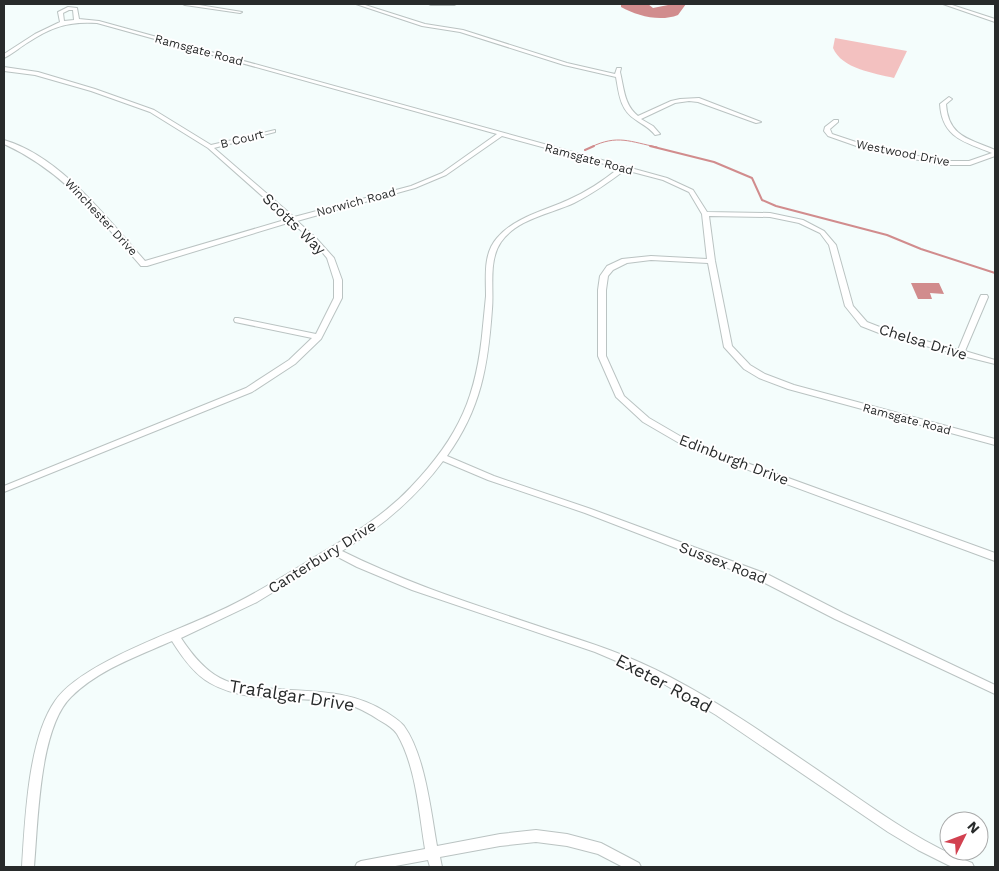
<svg xmlns="http://www.w3.org/2000/svg" width="999" height="871" font-family="'Work Sans',sans-serif">
<style>
.green{fill:#f3c1c0}
.water{fill:#d18c8d}
.lines{fill:none;stroke-linecap:round;stroke-linejoin:round}
.stream-far1{stroke:#d18c8d;stroke-width:1}
.stream{stroke:#d18c8d;stroke-width:2}
.minor-casing{stroke:#bac3c2;stroke-width:2}
.minor{fill:#fff;fill-rule:evenodd}
.labels{text-anchor:middle;dominant-baseline:central;stroke-width:4;stroke-linejoin:round;paint-order:stroke}
.far-street-label{font-size:12px;fill:#282b2b;stroke:#fff}
.street-label{font-size:15px;fill:#282b2b;stroke:#fff}
.near-street-label{font-size:18px;fill:#282b2b;stroke:#fff}
</style>
<rect width="100%" height="100%" fill="#f4fdfc"/>
<path class="green" d="M835,38L907,51L894,78C874,73 842,69 833,48Z"/>
<path class="water" d="M621,4H648L653,8L673,4H686L678,15C660,22 637,16 621,7Z
M911,283H939L944,294L930,293L932,299H918Z"/>
<g class="lines">
<path class="stream-far1" d="M591,147C618,134 630,142 657,147"/>
<path class="stream" d="M650,146L714,162L752,178L762,200L776,206L887,235L921,249L995,273
M585,150L594,146"/>
<g class="minor-casing">
<path id="minor" d="M183,4H193L242,12L240,13L185,5Z
M356,4H362L425,24L463,30L567,63L615,74L617,68H621L620,72C624,88 624,105 638,116L671,101L680,99L699,98L761,122L756,123L698,102L689,101L675,103L641,119L653,126L660,134L655,135C650,128 643,125 636,120C620,110 619,94 616,77L564,65L460,32L422,26Z
M429,4H456L454,5H431Z
M943,4H949L995,19V22Z
M68,7L77,8L79,19L99,21L667,178L693,190L707,212L770,213L803,220L824,231L836,245L853,306L867,322L890,331L958,350L980,297L981,295H987L988,297L965,351L995,360V364L963,356H957L956,354L884,335L861,326L845,306L829,245L820,233L799,223L770,217L709,216L715,261L732,346L750,365L765,374L794,385L995,439V445L788,389L759,378L744,369L724,347L708,263L651,260L627,263L613,270L608,276L606,290V356L624,396L649,418L692,443L995,553V561L686,447L643,422L616,397L598,356V290L600,276L607,266L622,259L651,256L707,259L702,214L689,192L663,180L625,170C609,182 592,194 574,203C550,214 517,219 501,242C488,261 494,288 492,309C488,366 481,409 447,456L494,476L591,509L767,574L843,613L995,685V694L835,619L759,580L585,513L488,480L443,461C415,499 381,527 342,551C408,584 479,606 550,630C591,643 631,656 670,677C733,710 792,753 851,793C890,820 928,846 972,863L974,867H953L948,865L918,850L888,832L716,715L662,683L635,669L595,652L412,590L357,567L334,555L257,602L181,638C191,653 203,669 220,678C237,687 257,688 276,689C315,692 351,690 386,712C392,716 399,720 404,726C425,755 431,812 437,846L500,834L536,830L567,834L601,843L639,863L641,867H623L598,854L567,846L536,842L500,846L440,857L442,867H430L428,860L390,867H355L357,863L361,861L425,849C419,813 416,766 397,734C393,728 386,724 379,720C370,714 360,708 349,705C304,693 252,707 210,683C194,674 182,657 172,641C138,656 98,670 71,697C39,728 38,823 34,867H22C25,821 28,739 55,701C81,663 175,632 217,612C250,597 279,579 310,560C346,538 382,518 411,487C460,436 477,395 483,326C484,316 485,306 486,296C486,276 483,254 497,238C515,217 544,211 568,200C586,192 603,181 619,168L502,136L446,175L415,188L297,221L316,238L334,258L342,280V298L321,339L295,364L252,392L4,492V486L246,388L289,360L312,338L235,322L234,320L235,318H238L316,334L334,298V280L327,258L312,240L291,222L147,266H141C98,217 65,172 4,144V140C60,156 108,219 145,261L288,219L208,148L150,112L91,91L35,75L4,71V67L38,72L95,89L154,110L211,145L275,130V132L214,148L294,217L411,186L442,173L497,134L97,23C68,21 51,27 27,43C19,48 12,54 4,58V54L35,34L60,22L58,12ZM69,10H73L74,20L64,21L63,13Z
M949,97L952,99L946,104C948,137 970,139 995,150V156L970,165H943L865,149L828,136L824,131L825,127L834,120H838V122L830,129L832,134L868,146L943,161H969L992,153C965,142 942,138 940,104Z"/>
</g>
<use href="#minor" class="minor"/>
</g>
<g class="labels">
<g class="far-street-label">
<text transform="translate(199 50) rotate(15)">Ramsgate Road</text>
<text transform="translate(242 139) rotate(-14)">B Court</text>
<text transform="translate(903 153) rotate(11)">Westwood Drive</text>
<text transform="translate(589 159) rotate(15)">Ramsgate Road</text>
<text transform="translate(356 202) rotate(-15)">Norwich Road</text>
<text transform="translate(101 217) rotate(47)">Winchester Drive</text>
<text transform="translate(907 419) rotate(15)">Ramsgate Road</text>
</g>
<g class="street-label">
<text transform="translate(294 224) rotate(44)">Scotts Way</text>
<text transform="translate(923 342) rotate(17)">Chelsa Drive</text>
<text transform="translate(734 460) rotate(21)">Edinburgh Drive</text>
<text transform="translate(322 557) rotate(-32)">Canterbury Drive</text>
<text transform="translate(723 563) rotate(21)">Sussex Road</text>
</g>
<g class="near-street-label">
<text transform="translate(664 683) rotate(28)">Exeter Road</text>
<text transform="translate(292 695) rotate(9)">Trafalgar Drive</text>
</g>
</g>
<rect width="999" height="871" fill="none" stroke="#282b2b" stroke-width="10"/>
<g transform="translate(964 836) rotate(48)"><circle r="24" fill="#ffffff" stroke="#a9aaaa"/>
<path d="M0-4L9 19L0 12L-9 19Z" fill="#d24150"/>
<text y="-8" font-size="14" font-weight="bold" text-anchor="middle" fill="#282b2b">N</text>
</g>
</svg>
